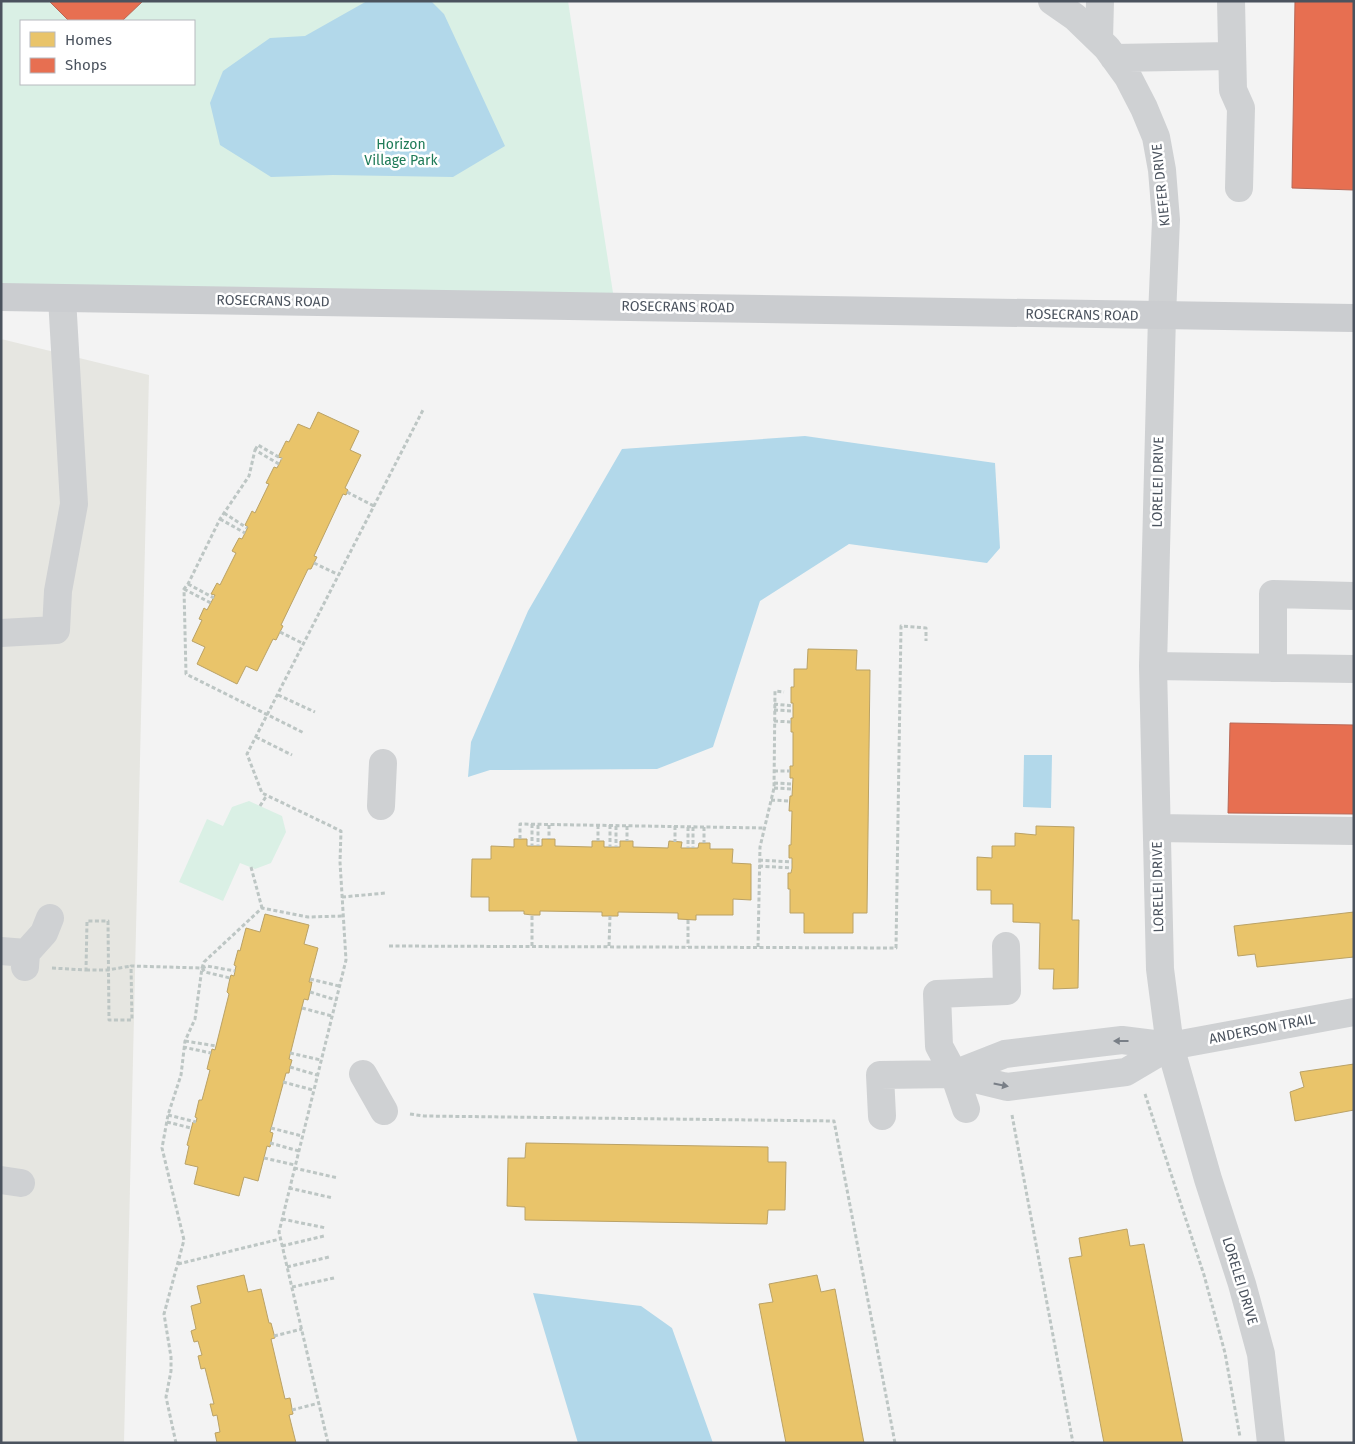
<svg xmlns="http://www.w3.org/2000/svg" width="1355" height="1444" font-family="'Fira Sans',sans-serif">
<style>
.commercial{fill:#e6e6e1}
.green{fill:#daf0e5;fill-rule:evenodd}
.water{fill:#b2d8ea}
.homes{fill:#e9c46a;stroke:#baa266}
.shops{fill:#e76f51;stroke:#b86755}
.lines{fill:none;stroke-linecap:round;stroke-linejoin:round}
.path{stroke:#bdc6c4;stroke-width:3;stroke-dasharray:4 2.5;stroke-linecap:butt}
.minor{stroke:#cfd1d3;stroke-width:28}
.major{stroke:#cbcdd0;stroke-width:28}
.oneway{fill:#797f87}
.labels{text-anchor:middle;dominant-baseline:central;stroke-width:5;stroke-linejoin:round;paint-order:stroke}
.park-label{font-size:14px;fill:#1f7b58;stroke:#fff}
.street-label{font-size:14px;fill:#4b535e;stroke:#fff}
</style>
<rect width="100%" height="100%" fill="#f3f3f3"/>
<path class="commercial" d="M1,339L149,375L124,1443H1Z"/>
<path class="green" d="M1,1H568L615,306L1,299ZM21,21H194V84H21Z
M249,801L282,816L286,832L271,863L255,869L240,863L223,901L179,882L207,819L223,826L232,807Z"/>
<path class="water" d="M367,1H431L444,14L505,146L453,177L333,175L271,177L220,145L210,103L223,71L270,38L305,36Z
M805,436L995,463L1000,548L987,563L849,544L760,601L713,747L657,769L490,770L468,777L471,742L528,611L622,449Z
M1024,755H1052L1051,808L1023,807Z
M533,1293L641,1306L672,1328L713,1443H578Z"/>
<path class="homes" d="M318,412L359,431L350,450L361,455L345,488L348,490L346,495L343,494L314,556L317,557L311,569H308L281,625L283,626L276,640L273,639L257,671L246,666L237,684L197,664L205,647L192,641L202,620L199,619L204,608L207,610L215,595L211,594L217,583L220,585L236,553L232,551L239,538L242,539L248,527L245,525L252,511L255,513L269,484L266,483L274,467L277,468L282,458L278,457L286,441L289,442L298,424L310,429Z
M808,649L857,650L856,670H870L867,913H853V933H804V913H790V889H788V873H791L792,868V858H789V845H791L792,811H789L790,796H792L793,778H790V766H793V732H791V718H793V703H791V687H794V669H807Z
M1036,826L1074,827L1072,920H1079L1078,988L1053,989L1054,969H1039L1040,923L1013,922V904H991V890H977V857L992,858V846H1015V833L1036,835Z
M514,839H527V846H542V839H555V846L592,847V841H604V847H620V841H633V847L668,848L669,841L682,842L681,848H698L699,843H710V849H733L732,863L751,864V900L733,899V915H696V920L678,919V913L618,912V916H602V912L540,911V915H532L524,914V911H489V897H471L472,859H491V846L514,847Z
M1354,912V957L1257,967L1255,954L1238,956L1234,926Z
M265,914L309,925L304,944L318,948L309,982H312L310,992L308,1000L304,999L289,1059L292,1060L290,1067L289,1073H286L270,1132L273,1133L270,1147L267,1146L258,1181L244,1177L239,1196L194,1184L198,1167L185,1164L189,1146L187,1145L193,1122H196L197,1118L195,1117L199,1100H202L210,1070L207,1069L212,1049L215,1050L229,994L227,992L230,978L231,975L234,976L236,966L234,965L238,950L240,951L246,928L260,932Z
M1354,1064V1110L1295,1121L1290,1092L1304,1087L1300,1072Z
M526,1143L768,1147V1162H786L785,1210H768L767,1224L525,1220V1207L507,1206L508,1158H525Z
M1127,1229L1130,1246L1144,1244L1183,1443H1104L1069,1258L1082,1256L1079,1238Z
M244,1275L248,1292L261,1289L269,1323H271L275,1338L271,1339L285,1399L290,1398L293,1414L289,1415L296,1443H217L215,1433L220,1432L217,1415L213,1416L210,1404H214L205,1368L201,1369L198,1356L202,1355L198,1341L194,1342L191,1331L196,1329L191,1306L201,1303L197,1286Z
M817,1275L821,1292L835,1289L864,1443H786L759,1304L773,1302L769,1284Z"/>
<path class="shops" d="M49,1H143L122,21H69Z
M1295,1H1354V190L1292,188Z
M1230,723L1354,725V814L1228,813Z"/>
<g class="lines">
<path class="path" d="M255,450L258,445L282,459
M279,464L255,450L249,476L220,519L188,584L184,589L186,674L304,733
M347,492L374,506
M224,513L247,528
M220,519L245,533
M314,563L339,575
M188,584L214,598
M184,589L211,603
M280,632L304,644
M278,695L315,712
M774,704L793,706
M774,710L793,711
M774,721L791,722
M256,737L292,755
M774,771H790
M774,783L792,784
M774,788L792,789
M771,800L790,801
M260,806L267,795
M532,824V846
M538,825V846
M549,825V839
M598,825V841
M610,825V847
M616,826V847
M627,826V841
M675,826V842
M688,827V848
M693,827V848
M704,827V843
M520,839V824L764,828
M759,860L792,862
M759,866L792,868
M251,867L262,908
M342,897L386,893
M688,920V947
M389,946L896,948L901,626L926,628V641
M532,946V915
M609,946L610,916
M758,947L760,847L774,788L775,691L784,692
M52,968L86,970L87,921H108L109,1020H132L131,966L202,968L207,966L235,971
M202,968L205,972L230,978
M86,970H108L131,966
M310,979L339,986
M310,992L336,1000
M302,1008L332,1016
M185,1041L216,1046
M183,1047L211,1053
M290,1053L321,1060
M290,1067L317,1075
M283,1082L313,1090
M1145,1094L1204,1275L1225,1353L1240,1437
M410,1114L424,1116L834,1121L895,1443
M168,1115L196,1122
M1012,1115L1073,1443
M167,1122L191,1128
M271,1128L302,1136
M270,1143L299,1151
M264,1158L295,1165
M294,1168L338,1178
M289,1188L333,1198
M282,1219L326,1228
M282,1246L324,1236
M178,1264L280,1239
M287,1267L329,1257
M292,1287L334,1278
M274,1336L302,1329
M292,1410L319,1403
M176,1443L166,1397L171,1371V1357L164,1314L184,1240L162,1148L168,1115L181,1075L185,1041L195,1019L202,968L204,962L262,908L308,917L343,916
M328,1443L279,1232L346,960L340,862L341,831L262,793L247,754L424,408"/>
<path class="minor" d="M1052,1L1075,17L1107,48L1128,77L1144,108L1156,137L1162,170L1166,220L1162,316L1153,666L1160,969L1170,1046L1208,1179L1242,1284L1261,1354L1271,1443
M1231,1L1233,90L1241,108L1239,188
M1099,40L1100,1
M1114,58L1232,56
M1,633L56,630L58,591L74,504L62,298
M1153,666L1354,669
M1273,668V594L1354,596
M381,806L383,763
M1157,828L1354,831
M1,951L26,953
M25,967L26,953L44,933L50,918
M363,1074L384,1111
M954,1074L1005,1054L1122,1040L1170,1046L1354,1012
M966,1109L954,1074L939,1046L937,994L1007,991L1006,946
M882,1116L880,1075L954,1074L1007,1087L1126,1072L1170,1046
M1,1180L21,1183"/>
<path class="major" d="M1,297C452,301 903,315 1354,318"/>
</g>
<defs><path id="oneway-solid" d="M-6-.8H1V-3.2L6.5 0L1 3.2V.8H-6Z" transform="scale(1.25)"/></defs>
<g class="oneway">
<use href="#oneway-solid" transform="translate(1121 1041) rotate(-180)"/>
<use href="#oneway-solid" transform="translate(1001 1085) rotate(11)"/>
</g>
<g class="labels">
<g class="park-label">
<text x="401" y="144">Horizon<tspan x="401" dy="16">Village Park</tspan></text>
</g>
<g class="street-label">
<text transform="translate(1161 185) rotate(-96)">KIEFER DRIVE</text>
<text transform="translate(273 301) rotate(1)">ROSECRANS ROAD</text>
<text transform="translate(678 307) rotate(1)">ROSECRANS ROAD</text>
<text transform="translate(1082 315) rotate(1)">ROSECRANS ROAD</text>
<text transform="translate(1158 482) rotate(-89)">LORELEI DRIVE</text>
<text transform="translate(1158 887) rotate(-91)">LORELEI DRIVE</text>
<text transform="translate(1262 1029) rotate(-11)">ANDERSON TRAIL</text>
<text transform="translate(1240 1281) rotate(73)">LORELEI DRIVE</text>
</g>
</g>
<rect width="1355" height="1444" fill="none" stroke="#4b535e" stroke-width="5"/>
<rect x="20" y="20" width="175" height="65" fill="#ffffff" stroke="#b7babf"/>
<rect x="30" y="32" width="25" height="15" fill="#e9c46a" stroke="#b7babf"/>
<text x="65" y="45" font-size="15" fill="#4b535e">Homes</text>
<rect x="30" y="58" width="25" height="15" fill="#e76f51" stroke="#b7babf"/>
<text x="65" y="70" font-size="15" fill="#4b535e">Shops</text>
</svg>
